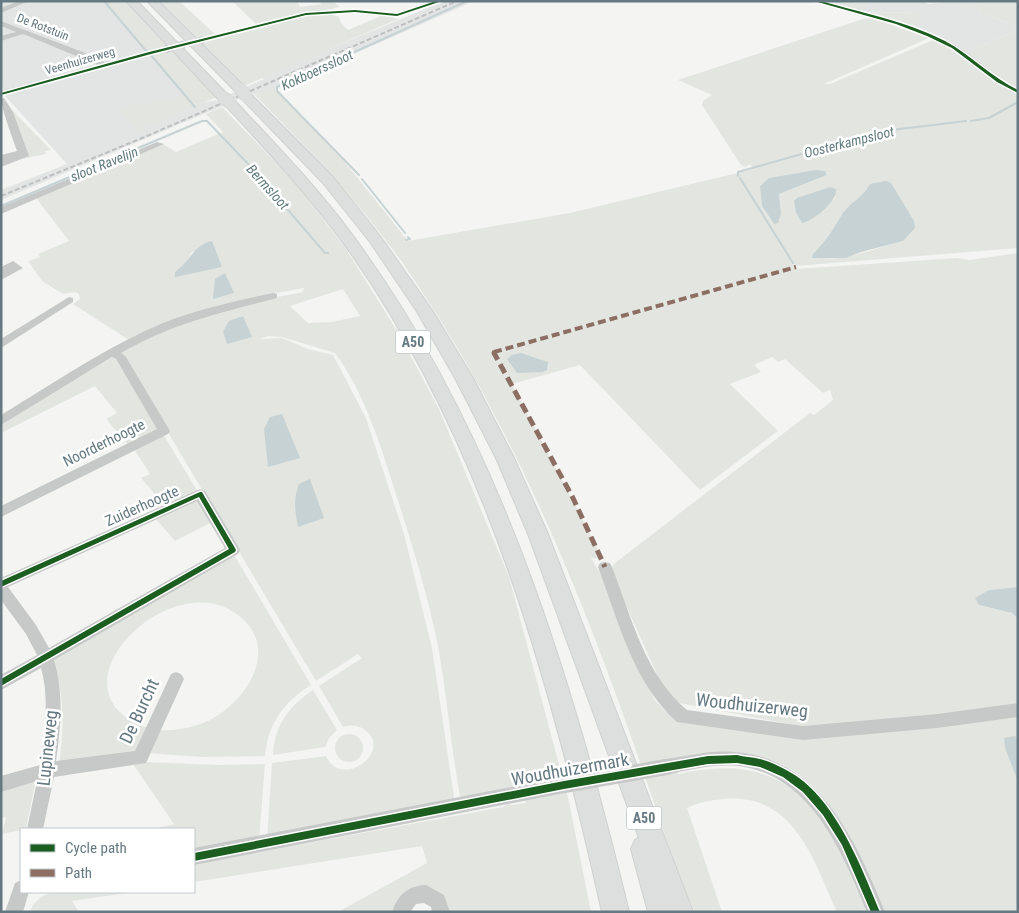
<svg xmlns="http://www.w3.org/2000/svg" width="1019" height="913" font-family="'Roboto Condensed',sans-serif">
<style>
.built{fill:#e3e5e4}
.green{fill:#e3e6e0;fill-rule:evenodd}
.water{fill:#c6d2d3}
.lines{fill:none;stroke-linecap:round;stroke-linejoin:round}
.stream{stroke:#c6d2d3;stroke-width:2}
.minor-tunnel{stroke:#c9cfd1;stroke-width:8;stroke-dasharray:8 4;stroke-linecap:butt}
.highway-casing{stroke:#d0d1d1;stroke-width:2}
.minor{fill:#c7c9c8;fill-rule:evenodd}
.highway{fill:#dddede;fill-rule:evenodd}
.rail{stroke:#bdbfc0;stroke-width:2;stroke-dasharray:5 2.5;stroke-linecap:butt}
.highway-bridge-casing{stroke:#d0d1d1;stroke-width:13;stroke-linecap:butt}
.minor-bridge{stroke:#c7c9c8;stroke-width:16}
.highway-bridge{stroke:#dddede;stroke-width:12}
.quiet-far1{stroke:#8d6e63;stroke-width:4;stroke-dasharray:8 4;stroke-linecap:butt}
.quiet{stroke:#8d6e63;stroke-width:5;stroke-dasharray:10 5;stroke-linecap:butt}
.cycleway-casing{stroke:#fff;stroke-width:3}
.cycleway{fill:#1b5e20;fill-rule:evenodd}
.labels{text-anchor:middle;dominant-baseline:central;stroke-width:5;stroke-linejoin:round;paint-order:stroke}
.far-street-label{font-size:12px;fill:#657982;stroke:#fff}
.far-water-label{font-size:14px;font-style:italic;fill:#617b7f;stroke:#fff}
.shield{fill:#fff;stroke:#93a1a8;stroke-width:1}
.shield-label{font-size:14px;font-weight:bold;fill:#657982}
.street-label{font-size:15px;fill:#657982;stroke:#fff}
.near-street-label{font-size:18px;fill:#657982;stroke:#fff}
</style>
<rect width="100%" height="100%" fill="#f4f4f3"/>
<path class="built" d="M1,1H105L200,103L217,100L264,79L262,77L444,1H474L283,85L255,95L253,93L1,200V190L67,164L6,97L1,83Z
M874,1H925L928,4L957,1L966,6H977L981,13L1018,27V30L965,53L910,26L919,13L867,12L853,9Z"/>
<path class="green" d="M104,1H125L217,97L136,131L117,109L137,103L140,106L185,95L150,54L166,50L148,52Z
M159,1H179L216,35L202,39C227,34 320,6 339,17L341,23L348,30L383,15L398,19L244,86Z
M232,1H297L300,7L321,4L320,1H333L340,7L257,25Z
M821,1H874L868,4L866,9H853Z
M957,1H1018V27L981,13L977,6H966Z
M867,12L920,13V20L916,24L910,26Z
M869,17L929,38L824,84H830L933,40C964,54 987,80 1018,94V248L795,266L796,269L957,258L970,260L1018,253V587L989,590L979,605L1012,613L1018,619V706L805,727L669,701L610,570L615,563L810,413L814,415L833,400L830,390L823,393L785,359L778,362L772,357L754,365L761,372L730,384L778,431L700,490L580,365L512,384L603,559L591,558L604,580L654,699L665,711L679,717L763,731L1018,714V739L1015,736L1004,739L1005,748L1018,782V912H885C856,849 822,754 738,755C717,755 695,759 674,762L678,774C729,763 773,765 811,806C816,811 823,816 827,822C844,850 856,883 870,912H837C813,860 795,793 724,799C711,800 700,802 687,808L722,912H690C618,690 538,457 404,265C360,203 308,149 255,95L275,87L340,156L408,241L570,213L754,169L750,164L745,167L741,165L702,105L703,101L712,95L678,80ZM815,170L827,173V175L779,194L781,214L773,223L762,206L760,186L769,178ZM870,184L903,241C878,246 834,268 813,254C825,242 832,231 841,216C848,203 863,198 870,184ZM826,188L835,198L823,210L802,223L796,213L814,193Z
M1018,30V90L1005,84L965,53Z
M222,107L293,180L346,249L399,334L439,409L509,577L569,802L591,912H444L434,893L396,912H338L427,863L422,846L194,882V864L503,807L507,804L513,805L526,803L522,791L462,799L460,796C451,748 447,696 438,646C427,591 410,538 393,485C379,440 363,391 335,353L282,337L269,336L260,339L282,338L308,349L333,355L366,418L404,534L432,648L454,797L453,800L267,839L272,763L326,756C341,790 393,752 366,731C360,725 351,725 343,727L319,686L362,658L358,654L316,681L120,352C173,321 243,303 303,292L304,288L256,297L129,340L73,304L80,299L79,294L75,292L63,294L42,281L28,261L40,257L38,254L69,241L36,198L163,144L176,152L223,132L206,114ZM193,251L222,267H182ZM343,289L360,316L332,322L308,323L290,306Z
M12,110L51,150L45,151L46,154L22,159Z
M113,357L115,358L159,429L129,446L106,419L117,413L95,386L1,433V423Z
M163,434L198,492L165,506L141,478L150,474L134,449Z
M199,497L212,522L175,541L154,517Z
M233,553L311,685C284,702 268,723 265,756L203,757L146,753L158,730C176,731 193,728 210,720C243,703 278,655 245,621C178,553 38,691 148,728L134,754L59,764C64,730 65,691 52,659Z
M313,690L337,730L329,738L325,747L273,755C274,726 289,706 313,690Z
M335 748a14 14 0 1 1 28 0a14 14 0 1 1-28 0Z
M144,762L218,765L265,764L259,841L194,853V829H154L174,824L133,764Z
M36,779L26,829L2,834L6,817L1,818V790Z
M54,892H134L72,901L79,912H30C34,900 42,895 54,892Z"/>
<path class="water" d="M815,170L825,171L827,175L779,194L781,214L778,223L774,224L762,206L760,186L769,178Z
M886,181L891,183L914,221L915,228L903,241L861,252L846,258H812L813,254C825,242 832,231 841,216C848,203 863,198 870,184Z
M830,187L836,189C838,201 813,221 802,223L796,213L794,201L797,198Z
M212,241L222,267L175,277V272C190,261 194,245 212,241Z
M225,273L234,293L213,299L215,279Z
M243,316L252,337L227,344L223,332L229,321Z
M521,353L548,362L547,370L543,372L517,373L507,359L512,355Z
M282,414L300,458L268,467L264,429L270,417Z
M310,479L324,518L298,527C295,511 293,499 299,484Z
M1018,587V619L1012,613L979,605L975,598L989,590Z
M1015,736L1018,739V782L1005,748L1004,738Z"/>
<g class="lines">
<path class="stream" d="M104,1L147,52
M150,54L195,107
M971,121L989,118L1018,102
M359,175L277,91V87L467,1
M738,176V172L883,131L966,121
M740,178L793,263
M362,179L405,233
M1,206L202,121H207L251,167L325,253H328
M406,240L410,239L408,237"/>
<path class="minor-tunnel" d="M165,49L203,40"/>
<g class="highway-casing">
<path id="highway" d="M126,1H137L227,94L229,97L227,100H219Z
M147,1H158L244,86L246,89L244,92H236Z
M246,92L250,93L333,177L380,236L432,310L473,378L514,458L548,534L693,912H648L631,849L635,840L639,838L528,534L496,458L455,378L416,310L370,242L323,183L242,99L240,96L242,93Z
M230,99L234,100C280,149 328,198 366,254C504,449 573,683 629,912H602C552,687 487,450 354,258C316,203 271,155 226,106L224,103Z"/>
</g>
<path class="minor" d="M19,1H29L1,13V8Z
M432,1H443L397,17L355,13L311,15L203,42L199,40L311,11L355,9L397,13Z
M813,1C828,1 842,6 858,10C891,19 925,27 955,45C977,58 995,77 1018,89V94L996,83L951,49L926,36L895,25Z
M1,21L101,59L105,63L165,47L169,49L1,96V91L98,65L23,34L1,41V36L16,32L1,26Z
M1,98H4L13,112L29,156L1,167V161L6,159L1,161V155L17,151C13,139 1,108 1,98Z
M157,142L164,144L1,214V207Z
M13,261L23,268L1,280V267Z
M273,293L277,294V298C220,313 173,323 121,353L126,357L170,431L168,434L1,517V506L157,429L116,359L112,357L1,425V415C54,383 106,347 163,323C198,309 236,301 273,293Z
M69,297L73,298V302L1,348V339Z
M200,489L205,491L238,546L240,550L238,554L54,660C64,694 61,727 56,761L135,751L171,674L176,672L181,674L184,679L146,763L54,777L43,829H27L37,781L1,792V776L40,765C44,733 50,699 41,668L1,690V675L37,655L26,634L1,600V578ZM197,501L225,548L49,648L36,625L8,587Z
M605,562L610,563L612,567C631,616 645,675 687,710L803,726L937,714L1018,703V717L937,728L803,740L677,722C633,683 618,620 598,567L600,563Z
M710,752C813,744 852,831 885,912H867C842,852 811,775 738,766C714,764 689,770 666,775L660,772L658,767L660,762L666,759Z
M564,777L570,780L572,785L570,790L564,793L194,865V848Z
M21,880V892H29L23,912H5L15,883Z
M426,885L444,895L450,912H432L431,907L424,903L416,904L410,912H392C398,895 407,886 426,885Z"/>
<use href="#highway" class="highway"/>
<path class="rail" d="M1,196L147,136L457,1"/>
<g class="highway-bridge-casing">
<path id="highway-bridge" d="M240,89L246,96
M223,97L230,103"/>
</g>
<path class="minor-bridge" d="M564,785L666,767"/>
<use href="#highway-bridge" class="highway-bridge"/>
<path class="quiet-far1" d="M494,352L796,267"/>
<path class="quiet" d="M495,351L494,353L573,498L605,567"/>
<g class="cycleway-casing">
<path id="cycleway" d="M436,1H442L397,16L355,12L306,15L151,54L1,95V93L149,52L306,13L355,10L397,14Z
M814,1H821C862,13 906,21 945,41C971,55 991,77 1018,90V93L997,82L952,48L927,36L896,24Z
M200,492H202L235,548L236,550L235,552L1,686V679L229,549L199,497L1,587V581Z
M737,755C744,757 752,757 760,759C769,761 779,766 788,771C834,795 861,866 880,912H871L842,845L823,815L803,792L783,777L760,767L737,763L708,764L564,789L194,861V853L564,781L708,756Z"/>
</g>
<use href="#cycleway" class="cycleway"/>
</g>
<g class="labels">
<g class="far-street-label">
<text transform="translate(43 27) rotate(21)">De Rotstuin</text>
<text transform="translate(80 61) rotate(-16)">Veenhuizerweg</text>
</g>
<g class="far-water-label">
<text transform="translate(317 70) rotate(-25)">Kokboerssloot</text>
<text transform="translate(849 142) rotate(-14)">Oosterkampsloot</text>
<text transform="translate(104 164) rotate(-22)">sloot Ravelijn</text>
<text transform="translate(268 187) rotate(48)">Bermsloot</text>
</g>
<g class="shield">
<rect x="395.5" y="330.5" width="35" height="23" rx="4"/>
<rect x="626.5" y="806.5" width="35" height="23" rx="4"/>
</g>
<g class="shield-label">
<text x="413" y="342">A50</text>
<text x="644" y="818">A50</text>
</g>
<g class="street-label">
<text transform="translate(104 443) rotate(-26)">Noorderhoogte</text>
<text transform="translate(142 506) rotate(-24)">Zuiderhoogte</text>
</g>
<g class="near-street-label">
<text transform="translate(752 705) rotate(6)">Woudhuizerweg</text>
<text transform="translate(139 711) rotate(-65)">De Burcht</text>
<text transform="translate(47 748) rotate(-84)">Lupineweg</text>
<text transform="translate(570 769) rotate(-10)">Woudhuizermark</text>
</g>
</g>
<rect width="1019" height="913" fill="none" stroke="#657982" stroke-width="5"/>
<rect x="20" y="828" width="175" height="65" fill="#ffffff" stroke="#c1c9cd"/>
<rect x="30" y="844" width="25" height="8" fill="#1b5e20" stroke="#c1c9cd"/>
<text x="65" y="853" font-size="15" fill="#657982">Cycle path</text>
<rect x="30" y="869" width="25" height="8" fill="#8d6e63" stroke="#c1c9cd"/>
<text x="65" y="878" font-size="15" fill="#657982">Path</text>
</svg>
